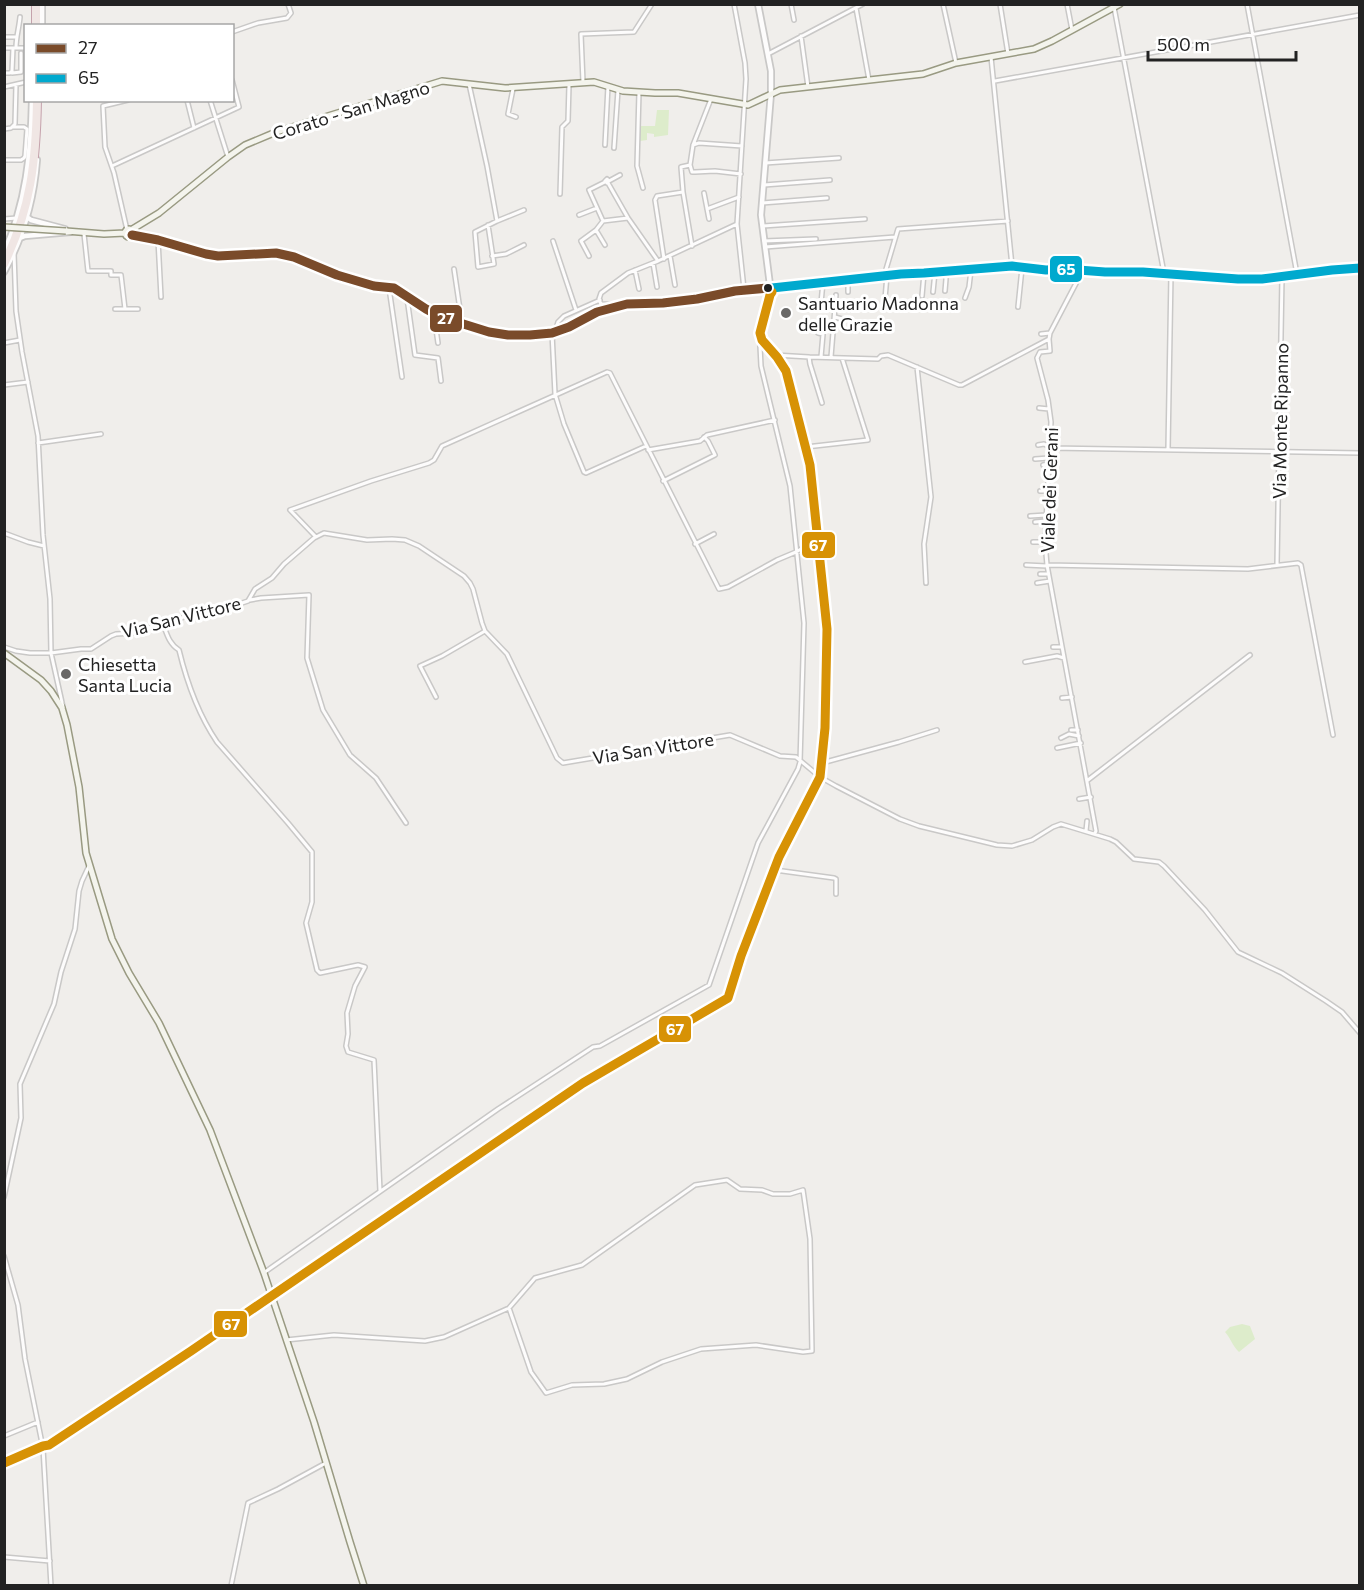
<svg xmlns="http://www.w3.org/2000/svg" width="1364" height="1590" font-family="Commissioner,sans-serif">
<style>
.grass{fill:#ddeccb}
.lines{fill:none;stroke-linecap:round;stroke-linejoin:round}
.minor-casing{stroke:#c9c8c7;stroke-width:6}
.tertiary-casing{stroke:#c9c8c7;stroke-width:8}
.secondary-casing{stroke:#999a82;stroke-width:8}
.trunk-casing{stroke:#c5a2ac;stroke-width:10}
.minor{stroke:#fdfcfc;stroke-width:3}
.tertiary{stroke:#fdfcfc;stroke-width:4.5}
.secondary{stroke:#f4f4ed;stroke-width:5}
.trunk{stroke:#f0e6e4;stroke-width:8}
.secondary-bridge-casing{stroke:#999a82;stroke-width:8;stroke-linecap:butt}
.secondary-bridge{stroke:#f4f4ed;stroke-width:5}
.bus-1-casing{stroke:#fff;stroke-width:14}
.bus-2-casing{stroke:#fff;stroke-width:14}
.bus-3-casing{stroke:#fff;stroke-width:14}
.bus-1{stroke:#7a4b2a;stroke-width:9}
.bus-2{stroke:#00a9ce;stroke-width:9}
.bus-3{stroke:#d79205;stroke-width:9}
.bus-dot{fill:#222;stroke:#fff;stroke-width:2}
.poi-dot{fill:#6a6968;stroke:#fff;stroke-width:2}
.labels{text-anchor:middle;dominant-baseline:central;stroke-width:6;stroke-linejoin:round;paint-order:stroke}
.street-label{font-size:18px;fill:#222;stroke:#fff}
.poi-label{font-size:18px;fill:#222;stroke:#fff;text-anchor:start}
.line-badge{stroke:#fff;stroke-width:2}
.badge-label{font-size:16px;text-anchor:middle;font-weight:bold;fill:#fff}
</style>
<rect width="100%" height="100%" fill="#f0eeeb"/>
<path class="grass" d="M657,110H669L668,135L654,137V134L647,133V140L640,141L639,126H655Z
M1242,1324L1250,1326L1255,1339L1239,1352C1232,1345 1231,1339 1225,1332L1230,1327Z"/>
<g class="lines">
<g class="minor-casing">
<path id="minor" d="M734,4L745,63L746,79L737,224L744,289
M791,4L794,20
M943,4L956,63
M1000,4L1008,54
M1067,4L1072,30
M1247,4L1297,274
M1114,7L1164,273
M856,8L869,80
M232,32L258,23L287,18L291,13L288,4
M801,36L808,87
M4,37H16
M4,48H25
M16,48C16,37 19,28 20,17
M768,54L863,4
M991,57L1012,266
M4,73H10L12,71L13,48
M12,73L21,72V53
M995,81L1360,15
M583,82L581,34L634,32L652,4
M469,84L487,166L497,221
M4,87L26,82
M513,89L508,114L516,117
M639,92L637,166L643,188
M187,100L194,128
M210,100L228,157
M4,129L11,128L15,124L16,85
M605,145L608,86
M693,145L699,143L742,146
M614,148L618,90
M4,160H21L24,158L25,156L27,129L24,127H13
M765,163L839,158
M690,165L693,145L711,99
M112,166L239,107L232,80
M607,179L609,181L607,183L605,181Z
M609,181L620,175
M608,183L628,218L658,261
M764,185L830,180
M704,193L709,219
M560,194L562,127L568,121L569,85
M762,203L827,198
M707,209L739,197
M579,215L597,208
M4,219L17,218
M603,221L589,190L605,182
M488,225L494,264L478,267L475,232L497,221L524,210
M763,226L865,219
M127,230L114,173L105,147L103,106L128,100
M596,230L605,245
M84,234L88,271H111V275H121L125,309
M158,240L161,297
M553,241L576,310
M764,241L816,239
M692,246L683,192L681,167L690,165L692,172H695L715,171L741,174
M765,247L895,237
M14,253L16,311L22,352L38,436L43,535L50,599L51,653L63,707
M492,256L506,254L524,245
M589,256L581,241L596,230L603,221L628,218
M670,256L675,285
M664,259L655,200L657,196L683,192
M653,263L657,287
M454,269L462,323
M635,270L639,289
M1083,270L1050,333L1049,339L1050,351L1040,352L1037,358L1048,400L1051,422L1045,542L1047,565L1096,831L1095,833
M945,272L946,279L945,291
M884,276L898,229L1008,221
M848,279V292
M389,288L402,377
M933,292L935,272
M922,296L924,273
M407,298L415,355L438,358L441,381
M965,298L969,287L971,270
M885,299L887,275
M821,303L823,282
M602,304L616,305
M836,307L851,310
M1018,307L1022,268
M115,309H138
M603,310L599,299L601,293L628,273L658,261L737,224
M434,315L438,343
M835,317L842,319
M555,332L558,322L564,316L600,300
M552,333L555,394L564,424L584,472L586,473L646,446
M818,333L823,334L821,357
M1041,334L1050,333
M4,343L20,340
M775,355L809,357L878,359L881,356L888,355L959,385H962L1049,339
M809,357L810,364L822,403
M831,357L836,295
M917,367L931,497L924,544L926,583
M4,385L28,382
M1039,408L1049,409
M38,443L101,434
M1038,445L1044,444L1050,447
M806,447L868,440L842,358
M1050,448L1360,453
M1168,449L1171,274
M648,450L700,441L707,435L775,420
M1035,459L1049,458
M1043,465L1049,464
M663,481L715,455L708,441L704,437
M1040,491H1048
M1030,516L1046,515
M1035,522L1046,521
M4,533L28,542L44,546
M316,537L290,510L371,481L429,463L434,460L442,446L607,372L610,373L719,589L728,587L777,560L796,552L818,539
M1033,542H1045
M695,544L714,534
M1026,565L1047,566
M1047,565L1248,569L1298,563L1301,565L1333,735
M1277,565L1282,277
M1040,574H1048
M1037,583L1050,581
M250,600L261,598L309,595L307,658L323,710L350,755L376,778L406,823
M163,624C167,634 169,644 179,650C187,683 198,714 217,742L288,823L312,852V902L306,923L317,970L320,973L358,965L365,967L355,986L347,1013L348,1034L346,1046L348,1052L374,1060L380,1191
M4,647L16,651L30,653H51L81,649H91L111,636L116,634L134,633L147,628L170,623L186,616L220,606L236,605L248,601L255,589L272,578L284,564L314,538L324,533L367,540L392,539L405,540L419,546L464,576L470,583L473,589L482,623L485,631L507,654L557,758L563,763L730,735L780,756L796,757L820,777L836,786L900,819L919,826L997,845L1012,846L1032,840L1053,827L1061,824L1110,839L1116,842L1134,859L1159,862L1164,866L1205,910L1238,952L1282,973L1326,1001L1342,1012L1360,1033
M1053,647H1062
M1025,662L1057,656L1064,658
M436,697L420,666L442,656L485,631
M1062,698L1072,697
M1071,730H1078
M1061,738L1069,734L1079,736
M1057,748L1081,743
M822,763L899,742L937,730
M1088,780L1250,655
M1079,799L1091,797
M1086,831L1087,821
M775,870L834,878L836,879V894
M4,1197L21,1118L20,1084L54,1004L61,972L75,929L79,891L82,881L89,866
M4,1256L18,1305L25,1359L43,1448L51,1586
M265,1272L498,1109L593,1047L600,1046L709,985L758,843L798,769L800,762L804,623L790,486L761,366L760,346L762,340
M286,1340L334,1335L425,1341L444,1337L509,1308L535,1278L582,1265L695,1185L727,1180L740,1189L762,1190L773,1194H790L803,1190L810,1239L812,1351L803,1352L756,1345L701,1349L662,1362L627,1379L604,1384L572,1385L546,1393L531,1372L509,1308
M4,1436L38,1422
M4,1463L43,1446L49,1445L271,1297
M4,1557L50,1561
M231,1586L248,1503L278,1489L324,1464"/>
</g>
<g class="tertiary-casing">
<path id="tertiary" d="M758,4L771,71V93L761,215L770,285L771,287
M42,26V4
M27,217L31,220L65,229
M20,238L25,236L71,232
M4,252C26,203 31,153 32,100
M4,272C23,238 34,198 37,160
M271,1297L583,1083L728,998L741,956L779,857L820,777L825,728L827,629L810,465L786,371L777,357L762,340L760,333L770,295L772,292"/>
</g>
<g class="secondary-casing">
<path id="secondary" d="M125 233a4 4 0 1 1 8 0a4 4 0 1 1-8 0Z
M131,230L159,213L228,157L245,145L276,132L442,81L505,88L594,82L623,91L655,93H678L748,105L780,90L923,74L956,63L1034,49L1052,41L1120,4
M66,231L104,234L125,233
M132,235L158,240L206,254L218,256L276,253L294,257L337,275L374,286L394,288L426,309L441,317L489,332L508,335H530L552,333L569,327L597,312L627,304L663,303L697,299L735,291L768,288
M767 290a3 3 0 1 1 6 0a3 3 0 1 1-6 0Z
M772,288L901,274L924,273L1012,266L1046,270L1065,269L1105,272H1143L1238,279H1262L1332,270L1360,268
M4,653L41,680L51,691L62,708L67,725L79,787L86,853L112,939L129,973L159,1023L210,1130L264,1273L314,1422L350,1542L364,1586"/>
</g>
<g class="trunk-casing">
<path id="trunk" d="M36,26V4
M4,264C31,208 36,161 37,100"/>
</g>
<use href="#minor" class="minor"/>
<use href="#tertiary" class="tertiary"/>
<use href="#secondary" class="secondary"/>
<use href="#trunk" class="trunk"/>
<g class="secondary-bridge-casing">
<path id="secondary-bridge" d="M4,227L66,231"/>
</g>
<use href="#secondary-bridge" class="secondary-bridge"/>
<g class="bus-1-casing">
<path id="bus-1" d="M132,235L158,240L206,254L218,256L276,253L294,257L337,275L374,286L394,288L426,309L441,317L489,332L508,335H530L552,333L569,327L597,312L627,304L663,303L697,299L735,291L768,288"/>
</g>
<g class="bus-2-casing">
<path id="bus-2" d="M772,288L901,274L924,273L1012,266L1046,270L1065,269L1105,272H1143L1238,279H1262L1332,270L1360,268"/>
</g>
<g class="bus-3-casing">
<path id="bus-3" d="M4,1463L43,1446L49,1445L191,1351L583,1083L728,998L741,956L779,857L820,777L825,728L827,629L810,465L786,371L777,357L762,340L760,333L770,295L772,292"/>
</g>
<use href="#bus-1" class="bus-1"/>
<use href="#bus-2" class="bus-2"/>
<use href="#bus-3" class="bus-3"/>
</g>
<circle class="bus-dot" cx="768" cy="288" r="5"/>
<g class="poi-dot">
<circle cx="786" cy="313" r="6"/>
<circle cx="66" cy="674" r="6"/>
</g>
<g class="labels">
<g class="street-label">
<text transform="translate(351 110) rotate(-17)">Corato - San Magno</text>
<text transform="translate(1280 421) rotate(-89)">Via Monte Ripanno</text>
<text transform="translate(1049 490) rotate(-88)">Viale dei Gerani</text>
<text transform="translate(181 617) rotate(-14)">Via San Vittore</text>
<text transform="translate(653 748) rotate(-9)">Via San Vittore</text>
</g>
<g class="poi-label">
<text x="798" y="303">Santuario Madonna<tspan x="798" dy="21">delle Grazie</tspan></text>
<text x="78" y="664">Chiesetta<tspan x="78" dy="21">Santa Lucia</tspan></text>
</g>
</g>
<g class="line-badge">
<rect x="1049" y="255" width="34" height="28" rx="6" fill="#00a9ce"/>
<rect x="429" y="304" width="34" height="29" rx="6" fill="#7a4b2a"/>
<rect x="801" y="531" width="35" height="28" rx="6" fill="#d79205"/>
<rect x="658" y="1015" width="34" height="28" rx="6" fill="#d79205"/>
<rect x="213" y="1310" width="35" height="28" rx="6" fill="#d79205"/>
</g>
<g class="badge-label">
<text x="1066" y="275">65</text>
<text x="446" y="324">27</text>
<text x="818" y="551">67</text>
<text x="675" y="1035">67</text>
<text x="231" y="1330">67</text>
</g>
<rect width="1364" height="1590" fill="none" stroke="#222222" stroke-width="12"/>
<rect x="24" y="24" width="210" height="78" fill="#ffffff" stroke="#a7a7a7" stroke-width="1.5"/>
<rect x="36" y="44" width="30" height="9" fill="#7a4b2a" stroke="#a7a7a7" stroke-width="1.5"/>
<text x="78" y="54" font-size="18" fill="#222222">27</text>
<rect x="36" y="74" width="30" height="9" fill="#00a9ce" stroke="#a7a7a7" stroke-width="1.5"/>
<text x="78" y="84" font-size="18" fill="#222222">65</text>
<path d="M1148 51v9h148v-9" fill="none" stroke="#222222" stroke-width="3"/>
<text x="1157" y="51" font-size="18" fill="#222222" stroke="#ffffff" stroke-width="4.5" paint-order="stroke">500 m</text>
</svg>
